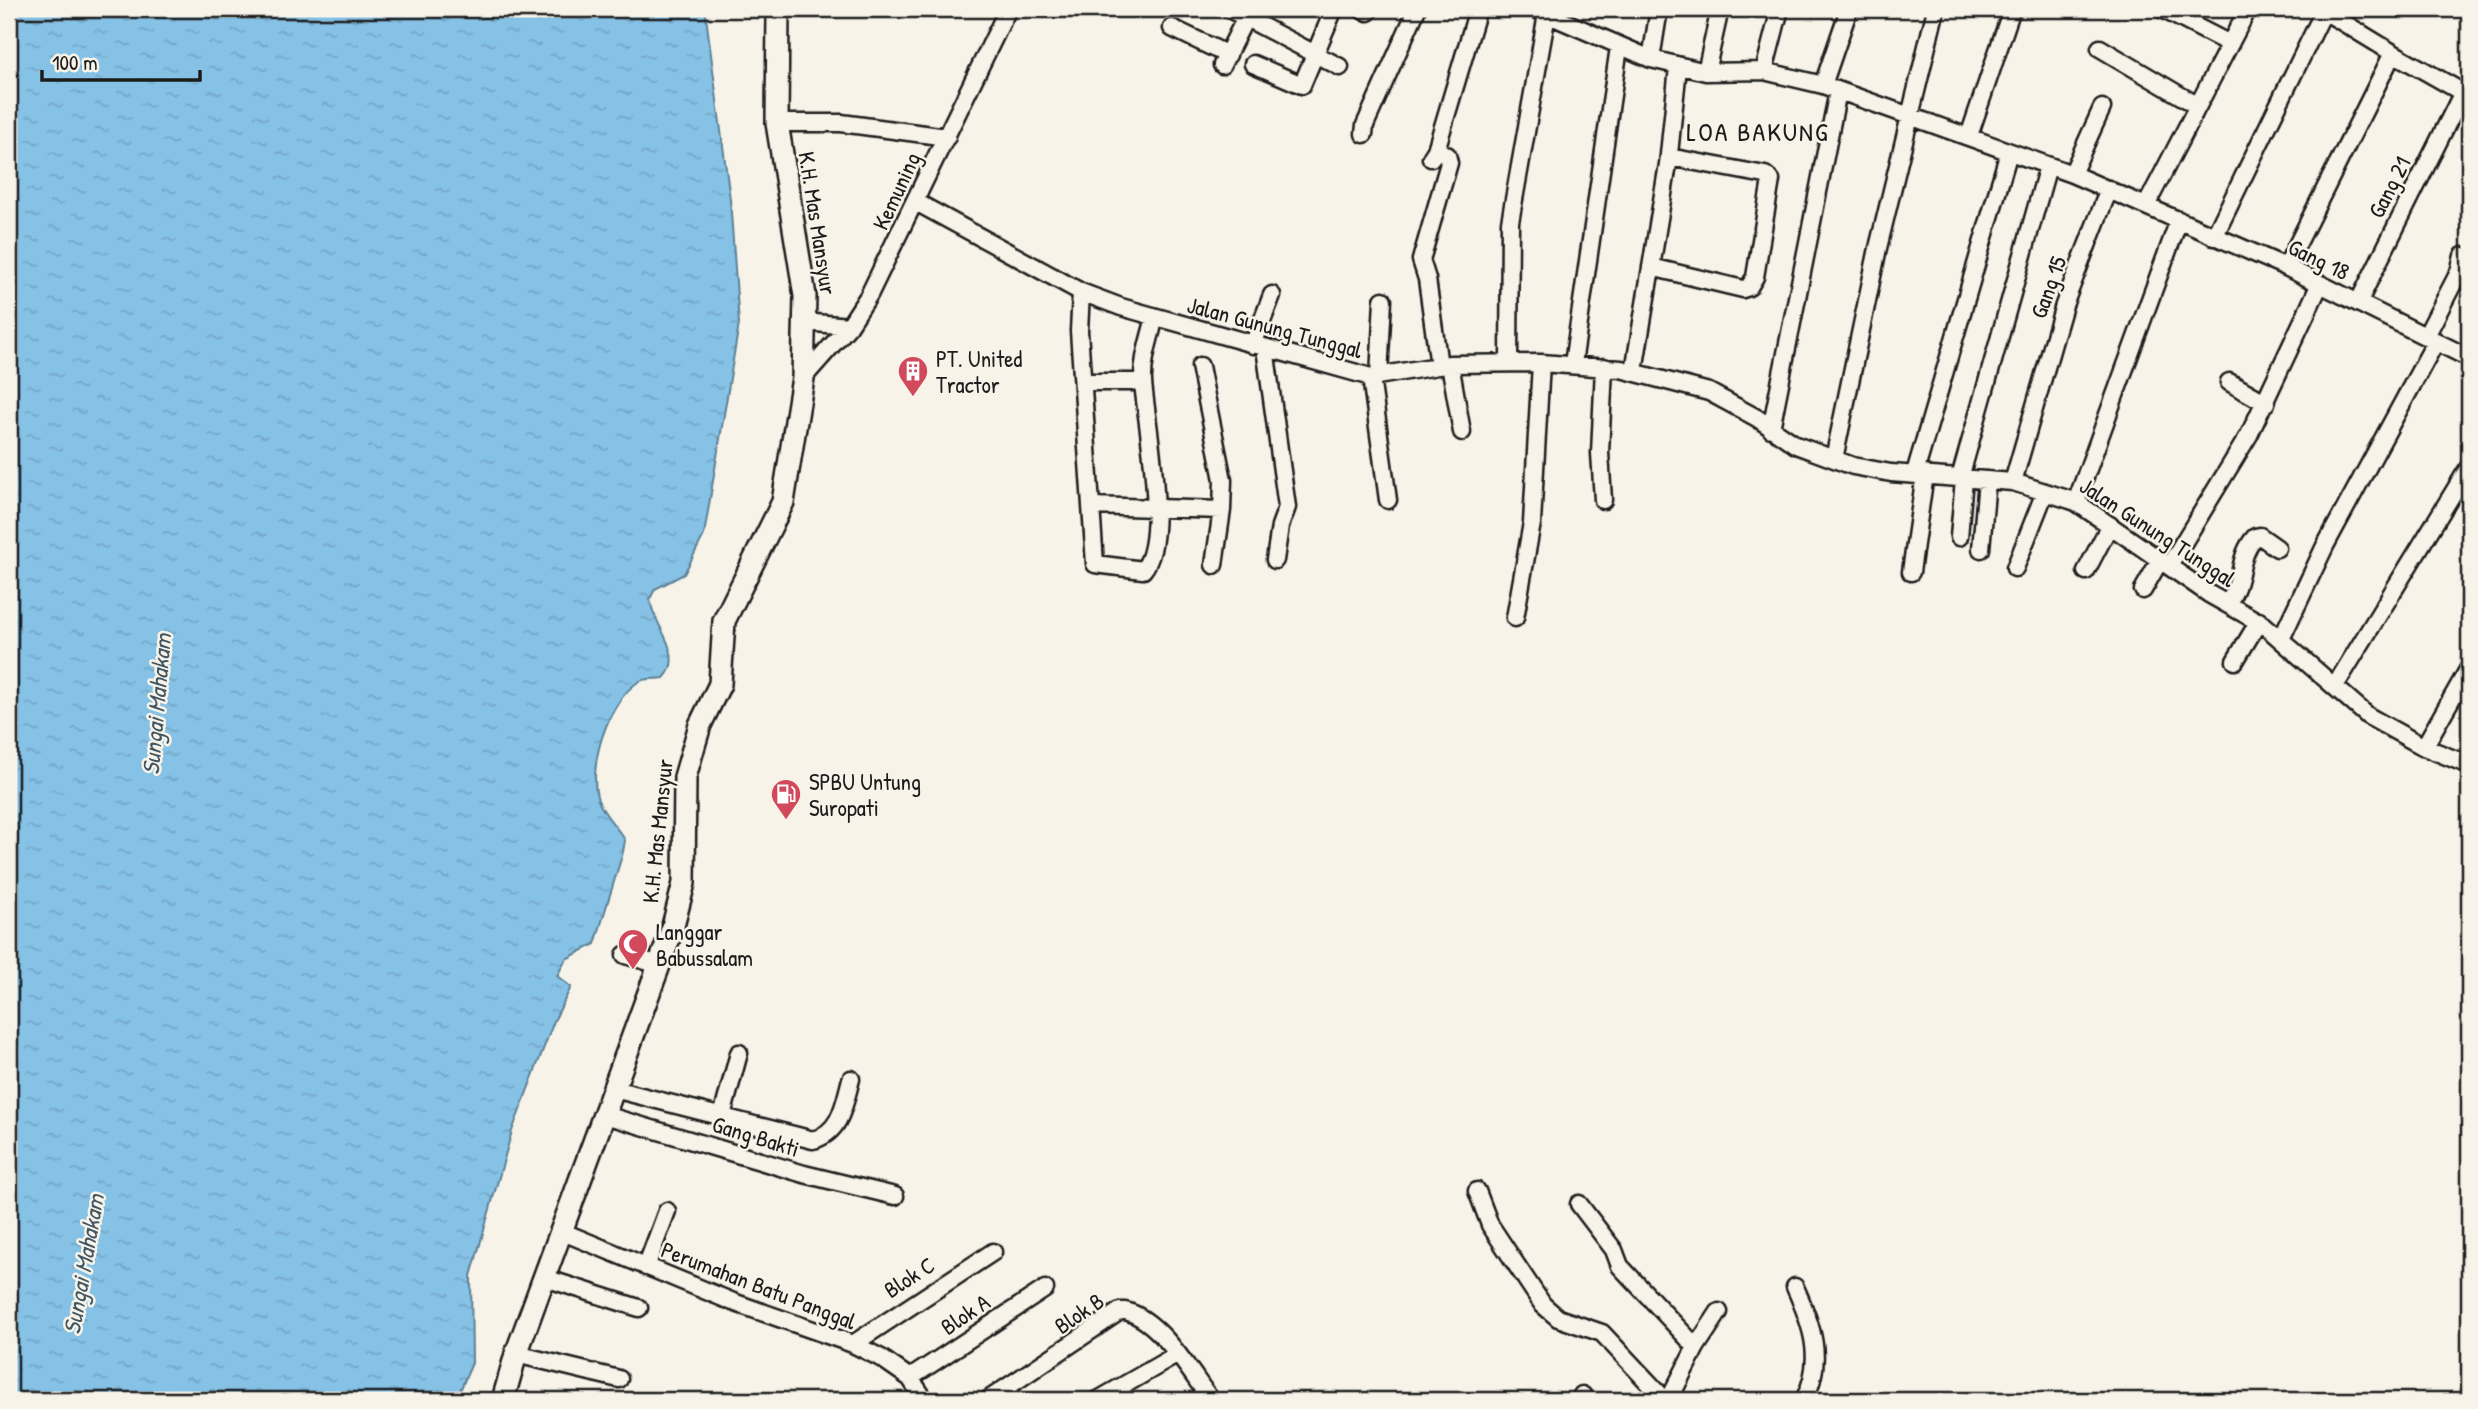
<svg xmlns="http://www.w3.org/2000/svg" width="2478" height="1409" font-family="'Patrick Hand',sans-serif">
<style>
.water{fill:url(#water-ripples);stroke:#5c8095;stroke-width:2}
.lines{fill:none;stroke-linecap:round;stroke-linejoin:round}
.minor-casing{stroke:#1c1c1c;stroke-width:21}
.major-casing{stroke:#1c1c1c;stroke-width:26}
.minor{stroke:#f7f3e8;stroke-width:16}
.major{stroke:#f7f3e8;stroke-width:21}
.labels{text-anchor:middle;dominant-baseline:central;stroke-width:5;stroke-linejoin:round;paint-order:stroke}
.street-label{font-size:23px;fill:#1c1c1c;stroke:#f7f3e8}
.poi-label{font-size:23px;fill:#1c1c1c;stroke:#f7f3e8;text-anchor:start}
.water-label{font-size:24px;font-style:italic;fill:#415663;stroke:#f7f3e8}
.quarter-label{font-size:26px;letter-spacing:2px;fill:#1c1c1c;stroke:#f7f3e8}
</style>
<defs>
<pattern id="water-ripples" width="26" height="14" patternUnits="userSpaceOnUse" patternTransform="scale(1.75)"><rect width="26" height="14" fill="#86c2e6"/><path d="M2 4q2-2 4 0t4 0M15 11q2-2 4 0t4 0" fill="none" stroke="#73a6c5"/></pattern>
</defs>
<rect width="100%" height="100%" fill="#f7f3e8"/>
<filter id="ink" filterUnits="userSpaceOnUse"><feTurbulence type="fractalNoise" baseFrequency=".0143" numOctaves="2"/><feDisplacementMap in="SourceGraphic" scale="14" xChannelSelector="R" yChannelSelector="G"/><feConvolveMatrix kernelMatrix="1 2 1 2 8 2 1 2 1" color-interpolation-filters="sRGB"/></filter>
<g filter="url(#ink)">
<path class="water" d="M9,9H705L730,199L739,324L704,535L684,574L655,589L650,599C651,623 687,654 664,678C655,680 646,677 638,682C608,702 587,766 598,800C603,814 617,827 625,840L623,852L595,944L566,959L557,976L571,987L554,1021L512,1131L471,1276L472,1363L456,1400H9Z"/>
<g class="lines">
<g class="minor-casing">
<path id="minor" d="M1229,9L1340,67
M1361,9L1368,12
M1535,9L1651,59L1706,72L1764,71L1823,85L2072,174L2286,267L2469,358
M2162,9L2230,44
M1172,28L1228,55
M2100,48L2198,106
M2393,53L2469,96
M1651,59L1659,9
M1253,64L1302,85L1334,9
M1222,65L1250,9
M1764,71L1780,9
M1706,72L1720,9
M1823,85L1849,9
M777,123H841L947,137
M1364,134L1365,125L1417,9
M1969,136L2012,9
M1436,150L1447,155L1449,163L1421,260L1427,279L1439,366
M1431,158L1436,150L1478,9
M2072,174L2102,108
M916,202L1081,292L1121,307L1371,377L1450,364L1541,363L1621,369L1709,392L1757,418L1796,445L1853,466L1891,473L2013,482L2064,498L2076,502L2209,594L2264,625L2368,716L2424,747L2469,765
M2147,204L2248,9
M2214,237L2324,11
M1651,267L1743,289L1749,287L1755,277L1771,180L1765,175L1669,157
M2286,267L2393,53L2321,9
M1081,292L1079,331L1095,564L1143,570C1170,539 1146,422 1143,382C1142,360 1150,338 1155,317
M2358,303L2463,92
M804,322L849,326
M2426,336L2459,272L2463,256
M1253,345L1272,295
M1265,348L1287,507L1280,526L1275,560
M1509,363L1510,222L1547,14
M1450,364L1462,432
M1573,364L1619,47
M1634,371L1668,164L1678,67
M1379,376L1383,300
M1371,377L1388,500
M803,378L849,326L869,295L1008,9
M1083,382H1143
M2229,382L2266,403
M1771,429L1838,91
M1834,459L1878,248L1936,9
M1915,473L2009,152
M1960,478L2048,166
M2013,482L2064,305L2109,189
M1603,500L1600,453L1604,367
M2076,502L2179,220
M1091,506L1222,510L1223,480L1200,366
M1959,537L1964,479
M1981,549L1987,480
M1214,565L1222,510
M2169,566L2249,435L2320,284
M2015,568L2045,492
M2086,571L2110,525
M1911,572L1925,474
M2143,590L2160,560
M2227,604C2245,580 2237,557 2255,537L2260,536L2277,548
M1515,618L1532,523L1541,363
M2281,639L2325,546L2436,341
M2235,661L2259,621
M2335,686L2469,467
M2424,747L2469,668
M625,955L660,965
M614,1089L813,1140C841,1132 844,1105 851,1079
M605,1115L804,1174L895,1196
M722,1116L739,1053
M1477,1191L1490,1225L1543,1305L1558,1318L1602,1333L1665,1400
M1579,1204L1614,1250L1620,1266L1696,1347
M563,1232L733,1302L853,1344L881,1358L910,1378L925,1400
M646,1267L667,1211
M545,1278L639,1308
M1795,1287C1812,1325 1825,1360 1804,1400
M853,1344L993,1252
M516,1354L619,1379
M910,1378L1045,1289
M1582,1395L1587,1400
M988,1400L1120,1311H1125C1159,1319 1189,1370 1208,1396L1207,1400
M1098,1400L1178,1354
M1669,1400L1696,1347L1719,1312"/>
</g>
<g class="major-casing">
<path id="major" d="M503,1400L516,1354L672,930L684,883L685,777L700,725L720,684L724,621L783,502L803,378L805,296L777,123L778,9"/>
</g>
<use href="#minor" class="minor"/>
<use href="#major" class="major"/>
</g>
</g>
<defs>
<g id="building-pin" transform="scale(1.575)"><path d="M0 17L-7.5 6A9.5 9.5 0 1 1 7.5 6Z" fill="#d1495b" stroke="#f7f3e8"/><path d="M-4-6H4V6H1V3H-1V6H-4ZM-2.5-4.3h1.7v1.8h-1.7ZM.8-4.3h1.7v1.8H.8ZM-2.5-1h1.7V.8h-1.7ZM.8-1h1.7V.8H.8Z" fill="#fff"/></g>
<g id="fuel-pin" transform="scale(1.575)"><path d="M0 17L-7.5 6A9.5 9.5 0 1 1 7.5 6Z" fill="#d1495b" stroke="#f7f3e8"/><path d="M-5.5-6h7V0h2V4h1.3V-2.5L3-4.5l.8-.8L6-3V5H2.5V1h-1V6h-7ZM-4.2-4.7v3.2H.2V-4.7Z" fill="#fff"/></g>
<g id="mosque-pin" transform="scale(1.575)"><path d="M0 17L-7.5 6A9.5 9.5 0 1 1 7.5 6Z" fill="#d1495b" stroke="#f7f3e8"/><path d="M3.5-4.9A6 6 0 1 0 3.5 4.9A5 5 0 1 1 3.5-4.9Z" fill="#fff"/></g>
</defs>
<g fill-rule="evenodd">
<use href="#building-pin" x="913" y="371"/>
<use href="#fuel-pin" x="786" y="794"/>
<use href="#mosque-pin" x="633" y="944"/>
</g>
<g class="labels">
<g class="street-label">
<text transform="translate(2389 187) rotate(-63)">Gang 21</text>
<text transform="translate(896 191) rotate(-65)">Kemuning</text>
<text transform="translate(818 223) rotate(81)">K.H. Mas Mansyur</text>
<text transform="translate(2319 259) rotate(26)">Gang 18</text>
<text transform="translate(2048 287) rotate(-70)">Gang 15</text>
<text transform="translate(1275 327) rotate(15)">Jalan Gunung Tunggal</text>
<text transform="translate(2158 532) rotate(33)">Jalan Gunung Tunggal</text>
<text transform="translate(657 831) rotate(-84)">K.H. Mas Mansyur</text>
<text transform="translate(756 1136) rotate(17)">Gang Bakti</text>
<text transform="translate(909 1277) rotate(-33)">Blok C</text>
<text transform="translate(759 1285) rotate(21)">Perumahan Batu Panggal</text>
<text transform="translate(1079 1313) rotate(-34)">Blok B</text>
<text transform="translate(965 1314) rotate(-34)">Blok A</text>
</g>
<g class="poi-label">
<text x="936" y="358">PT. United<tspan x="936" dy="26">Tractor</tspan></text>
<text x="809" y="781">SPBU Untung<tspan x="809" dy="26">Suropati</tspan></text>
<text x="656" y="931">Langgar<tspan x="656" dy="26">Babussalam</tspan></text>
</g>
<g class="water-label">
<text transform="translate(156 704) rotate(-85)">Sungai Mahakam</text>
<text transform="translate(83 1264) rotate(-80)">Sungai Mahakam</text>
</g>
<g class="quarter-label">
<text x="1758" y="131">LOA BAKUNG</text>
</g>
</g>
<rect width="2478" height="1409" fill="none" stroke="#f7f3e8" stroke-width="35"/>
<rect x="18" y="18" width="2443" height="1374" fill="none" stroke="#1c1c1c" stroke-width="2.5" filter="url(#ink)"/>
<path d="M42 70v10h158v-10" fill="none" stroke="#1c1c1c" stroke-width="3.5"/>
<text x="52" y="70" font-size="21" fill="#1c1c1c" stroke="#f7f3e8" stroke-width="5" paint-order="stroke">100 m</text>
</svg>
